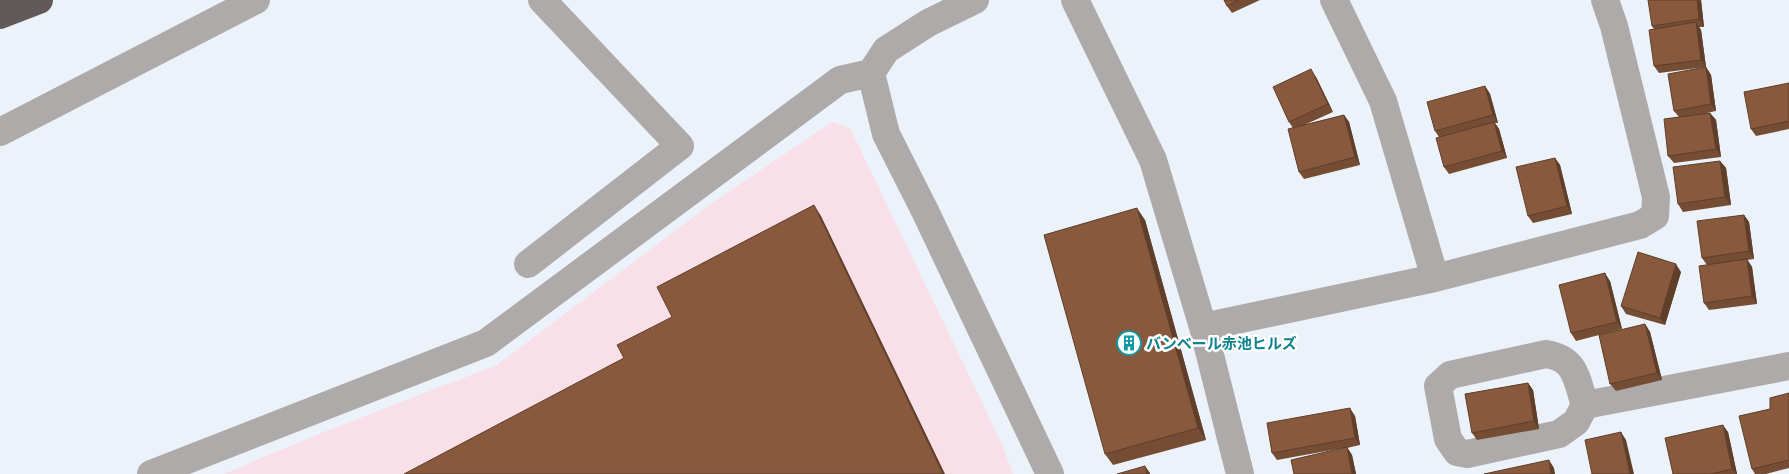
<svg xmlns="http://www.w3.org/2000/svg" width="1789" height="474" font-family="Mulish,'Noto Sans JP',sans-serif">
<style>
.commercial{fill:#f9dfe8}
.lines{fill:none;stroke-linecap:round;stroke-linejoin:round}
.minor{stroke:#aeaaaa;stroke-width:28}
.highway{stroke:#625a5a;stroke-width:28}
.wall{fill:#754d34}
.shaded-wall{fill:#5f3e2a}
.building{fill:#88593c;stroke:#5f3e2a}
.labels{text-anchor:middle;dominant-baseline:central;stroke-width:5;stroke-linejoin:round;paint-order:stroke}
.culture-label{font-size:15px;font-weight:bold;fill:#0d838f;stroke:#fefefe;text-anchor:start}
</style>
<rect width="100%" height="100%" fill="#ecf2f9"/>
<path class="commercial" d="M832,122L850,128L1002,444L1013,474H224L321,433L497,365L715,201Z"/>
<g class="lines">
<path class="minor" d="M975,0L928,23L886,50L871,73L886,134L925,211L1050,474
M1075,0L1153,160L1203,327L1240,474
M1334,0L1383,101L1435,278
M0,132L256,0
M528,264L680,146L542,0
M1203,327L1435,278L1640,225L1655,216L1656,197L1614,26L1605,0
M1546,354C1577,359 1576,379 1585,405L1576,422L1559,434L1467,454L1457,452L1448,439L1438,386L1450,375Z
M1585,405L1789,366
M151,474L486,343L840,80L871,73"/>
<path class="highway" d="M0,15L39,0"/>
</g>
<path class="wall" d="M1224,0H1260L1232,13L1227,6Z
M1701,0L1704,27H1699L1701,30L1706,67L1659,73L1654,66V29L1652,26Z
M1706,67L1711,75L1716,111L1702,114L1710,113L1716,120L1721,157L1674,163L1668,156L1679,117L1674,111Z
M1316,77L1333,112L1304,125L1344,115L1349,122L1360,165L1304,179L1299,172L1293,128L1289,122Z
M1789,83V129L1756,136L1751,129Z
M1485,86L1490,94L1498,123H1495L1499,129L1507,158L1449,174L1444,167L1439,137L1435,131Z
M1555,158L1560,165L1572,214L1533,223L1528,216Z
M1720,161L1726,168L1731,205L1683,212L1678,204Z
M1744,215L1749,222L1754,259L1747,260L1752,267L1757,304L1709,310L1704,303L1707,265L1702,258Z
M1145,220L1206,440L1113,465L1105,454Z
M1681,272L1665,325L1626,314L1621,306Z
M1610,281L1622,329L1576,341L1571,333Z
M1645,324L1650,332L1662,380L1616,391L1610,384Z
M1528,383L1533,390L1539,429L1477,440L1472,433Z
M1789,393V468L1766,474H1755L1752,469Z
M1355,416L1360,445L1347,448L1352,455L1356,474H1294L1343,448L1277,460L1272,453Z
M1728,432L1737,474H1673Z"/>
<path class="shaded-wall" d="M1697,0H1701L1704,27L1699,19Z
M1696,22L1701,30L1706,67L1701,60Z
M1706,67L1711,75L1716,111L1711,104Z
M1311,69L1316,77L1333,112L1328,104Z
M1485,86L1490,94L1498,123L1493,115Z
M1710,113L1716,120L1721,157L1716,149Z
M1344,115L1349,122L1360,165L1355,157Z
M1494,122L1499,129L1507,158L1502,151Z
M1555,158L1560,165L1572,214L1567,206Z
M1720,161L1726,168L1731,205L1725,197Z
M814,205L821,216L945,474H943Z
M1137,208L1145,220L1206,440L1198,428Z
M1744,215L1749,222L1754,259L1749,251Z
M1747,259L1752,267L1757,304L1752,296Z
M1676,264L1681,272L1665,325L1660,318Z
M1605,273L1610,281L1622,329L1617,322Z
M1645,324L1650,332L1662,380L1657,373Z
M1528,383L1533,390L1539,429L1534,421Z
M1350,408L1355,416L1360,445L1355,438Z
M1723,425L1728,432L1737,474H1736L1732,469Z
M1621,432L1626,440L1634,474H1630Z
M1347,447L1352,455L1356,474H1352Z
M1549,460L1554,468L1555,474H1551Z
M1145,466L1150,473V474H1147Z"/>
<path class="building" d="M1224,0H1239L1227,6Z
M1648,0H1697L1699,19L1652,26Z
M1696,22L1701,60L1654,66L1649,30Z
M1706,67L1711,104L1674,111L1668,74Z
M1311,69L1328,104L1289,122L1273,87Z
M1789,83V121L1751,129L1744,92Z
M1485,86L1493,115L1435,131L1427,102Z
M1710,113L1716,149L1668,156L1664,119Z
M1344,115L1355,157L1299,172L1288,129Z
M1494,122L1502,151L1444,167L1436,138Z
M1555,158L1567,206L1528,216L1516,167Z
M1720,161L1725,197L1678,204L1673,167Z
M814,205L943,474H404L624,358L617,345L672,317L657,287Z
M1137,208L1198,428L1105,454L1044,235Z
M1744,215L1749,251L1702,258L1697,221Z
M1638,252L1676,264L1660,318L1621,306Z
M1747,259L1752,296L1704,303L1699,266Z
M1605,273L1617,322L1571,333L1559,285Z
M1645,324L1657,373L1610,384L1599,335Z
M1528,383L1534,421L1472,433L1465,394Z
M1789,393V460L1752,469L1739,416L1770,409V398Z
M1350,408L1355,438L1272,453L1267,423Z
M1723,425L1732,469L1711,474H1673L1665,438Z
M1621,432L1630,474H1592L1585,440Z
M1347,447L1352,474H1294L1291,460Z
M1549,460L1551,474H1484Z
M1145,466L1147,474H1117Z"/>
<defs>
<g id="building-ring" transform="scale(1.25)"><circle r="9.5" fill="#fefefe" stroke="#0f9aa8" stroke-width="1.5"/><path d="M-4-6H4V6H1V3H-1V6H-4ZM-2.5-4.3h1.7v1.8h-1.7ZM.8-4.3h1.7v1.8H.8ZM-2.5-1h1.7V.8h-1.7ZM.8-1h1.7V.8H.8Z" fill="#0f9aa8"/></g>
</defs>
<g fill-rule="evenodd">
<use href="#building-ring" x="1129" y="343"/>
</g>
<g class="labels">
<g class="culture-label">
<text x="1146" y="343">バンベール赤池ヒルズ</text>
</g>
</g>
</svg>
